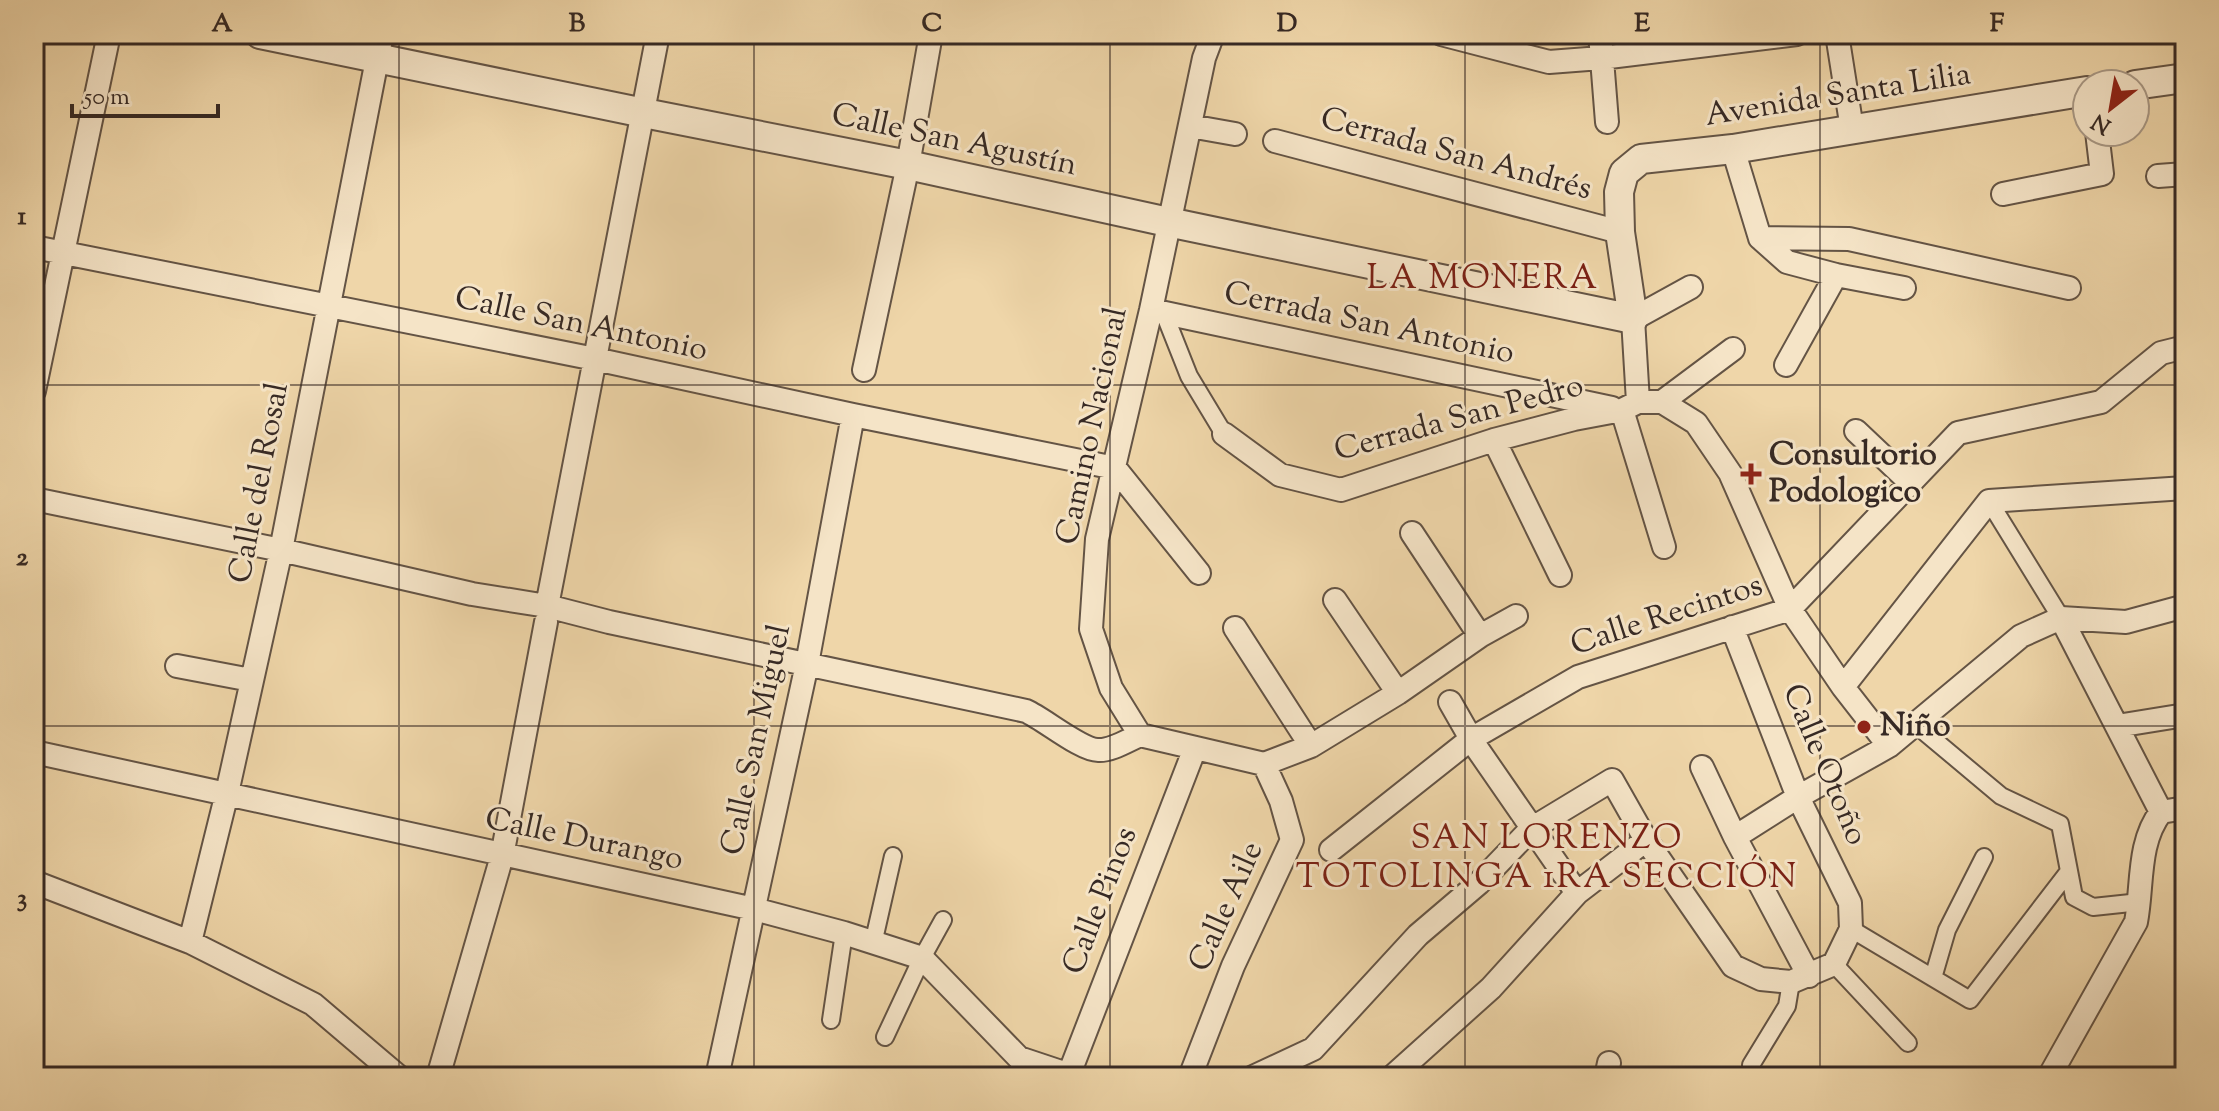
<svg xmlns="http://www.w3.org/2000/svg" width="2219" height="1111" font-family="'Sorts Mill Goudy',serif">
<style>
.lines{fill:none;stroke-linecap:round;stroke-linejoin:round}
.pedestrian-casing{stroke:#645445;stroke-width:20}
.minor-casing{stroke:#645445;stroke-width:26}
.tertiary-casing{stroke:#645445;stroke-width:32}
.pedestrian{stroke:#f5e4c7;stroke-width:16}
.minor{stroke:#f5e4c7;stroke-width:22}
.tertiary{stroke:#f5e4c7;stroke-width:28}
.grid{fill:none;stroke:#362924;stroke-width:2;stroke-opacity:0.55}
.poi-dot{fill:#8f2418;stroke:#f5e4c7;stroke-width:3}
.labels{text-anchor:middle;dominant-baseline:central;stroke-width:6;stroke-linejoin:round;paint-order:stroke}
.street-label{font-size:32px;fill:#362924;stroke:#f5e4c7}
.poi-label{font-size:32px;font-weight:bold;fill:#362924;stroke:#f5e4c7;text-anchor:start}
.neighbourhood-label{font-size:34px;letter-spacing:2px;fill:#7a1f14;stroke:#f5e4c7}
.neatline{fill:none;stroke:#362924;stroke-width:3}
.grid-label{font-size:26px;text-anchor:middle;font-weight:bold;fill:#362924}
</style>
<rect width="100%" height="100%" fill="#efd6a9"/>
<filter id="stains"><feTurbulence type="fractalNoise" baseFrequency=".0025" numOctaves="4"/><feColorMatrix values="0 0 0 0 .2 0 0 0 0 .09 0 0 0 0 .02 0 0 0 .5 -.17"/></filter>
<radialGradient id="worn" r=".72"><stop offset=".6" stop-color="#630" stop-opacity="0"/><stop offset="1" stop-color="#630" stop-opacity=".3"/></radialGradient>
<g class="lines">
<g class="pedestrian-casing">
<path id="pedestrian" d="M1164,313L1189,376L1224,434
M1989,501L2061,618
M1915,724L2001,796L2060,824L2074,897L2093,907L2140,902
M1851,929L1970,1000L2069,871
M873,944L893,856
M1834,964L1908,1043
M1933,978L1947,930L1984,857
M831,1020L844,933
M885,1037L922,958L943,920
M1751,1065L1787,1006L1791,982"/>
</g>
<g class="minor-casing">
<path id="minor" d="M1213,34L1204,58L1151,310L1097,539L1091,629L1111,688L1140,735L1264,764L1311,746L1398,693L1480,636L1516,616
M1441,34L1549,62L1601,58L1797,34
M1600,34L1607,122
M1837,34L1852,129
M1190,126L1235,134
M1275,141L1620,232
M1733,149L1760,238
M2158,176L2185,174
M2003,194L2102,174L2097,132
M1760,238L1849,239L2069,288
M1760,238L1787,262L1836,275L1904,288
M34,247L595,359L853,415L1115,468L1199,573
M1151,310L1612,408
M1786,365L1836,275
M864,370L908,165L931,34
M34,391L109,34
M1638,402L1633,319L1691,287
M1662,402L1733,349
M1622,410L1664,547
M1856,431L1911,483
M1224,434L1280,475L1341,490L1494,440L1574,419L1622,410L1638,402H1662L1696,423L1730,473L1790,609L1843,687L1889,746
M1494,440L1560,575
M34,499L281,550L472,594L547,606L609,622L1026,711C1044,719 1081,750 1098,750C1111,751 1128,740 1140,735
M1412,533L1480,636
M1335,600L1398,693
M547,606L658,34
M2061,618L2161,812
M1235,628L1311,746
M177,666L251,680
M1843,687L1989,501L2185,488
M1450,702L1474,744L1577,893
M2117,726L2185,715
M34,752L754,909L844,933L922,958L1019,1058L1076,1077
M1702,767L1735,837L1809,976
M1735,837L1798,797L1889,746L2021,636L2061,618L2126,622L2185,606
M1331,850L1471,739L1578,677L1790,609L1958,433L2101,402L2161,353L2185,347
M34,882L190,942L313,1004L399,1077
M190,942L227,793L281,550L382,34
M438,1077L502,856L546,622
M717,1077L807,664L853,415
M1068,1077L1195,748
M1190,1077L1233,966L1292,840L1281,801L1264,764
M1253,1077L1313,1049L1418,935L1479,883L1531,829L1612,780L1646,840L1733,966L1761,979L1791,982L1834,964L1851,929L1850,903L1798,797L1732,627
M1392,1077L1491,988L1577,893L1646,840
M1606,1077L1609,1063
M2049,1077L2136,922C2143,886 2137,843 2161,812L2185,808"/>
</g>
<g class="tertiary-casing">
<path id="tertiary" d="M260,34L644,113L908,165L1168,222L1633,319L1620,232L1619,192L1624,173L1641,159L1733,149L2087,91
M2135,85L2185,78"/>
</g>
<use href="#pedestrian" class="pedestrian"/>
<use href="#minor" class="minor"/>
<use href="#tertiary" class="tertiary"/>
</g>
<path class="grid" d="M399,34V1077M754,34V1077M1110,34V1077M1465,34V1077M1820,34V1077M34,385H2185M34,726H2185"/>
<g class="poi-dot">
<path d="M1747 462h8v8h8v8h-8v8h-8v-8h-8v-8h8z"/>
<circle cx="1864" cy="727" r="8"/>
</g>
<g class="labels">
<g class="street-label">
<text transform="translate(1838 96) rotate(-9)">Avenida Santa Lilia</text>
<text transform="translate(954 141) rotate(12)">Calle San Agustín</text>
<text transform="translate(1456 155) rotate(15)">Cerrada San Andrés</text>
<text transform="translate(1369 324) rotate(12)">Cerrada San Antonio</text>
<text transform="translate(581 325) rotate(12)">Calle San Antonio</text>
<text transform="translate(1459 419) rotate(-15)">Cerrada San Pedro</text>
<text transform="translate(1093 426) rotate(-78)">Camino Nacional</text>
<text transform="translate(260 483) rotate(-79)">Calle del Rosal</text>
<text transform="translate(1667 616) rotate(-18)">Calle Recintos</text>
<text transform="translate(757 740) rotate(-78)">Calle San Miguel</text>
<text transform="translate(1824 765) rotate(67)">Calle Otoño</text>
<text transform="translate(584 840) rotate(12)">Calle Durango</text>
<text transform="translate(1101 901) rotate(-69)">Calle Pinos</text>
<text transform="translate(1227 907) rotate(-66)">Calle Aile</text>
</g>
<g class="poi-label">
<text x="1769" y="456">Consultorio<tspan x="1769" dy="37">Podologico</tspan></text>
<text x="1880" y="727">Niño</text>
</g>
<g class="neighbourhood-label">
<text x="1483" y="279">LA MONERA</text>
<text x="1547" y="839">SAN LORENZO<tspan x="1547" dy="39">TOTOLINGA 1RA SECCIÓN</tspan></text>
</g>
</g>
<rect width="2219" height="1111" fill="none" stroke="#efd6a9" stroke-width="88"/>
<g transform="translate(2111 108) rotate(211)"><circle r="38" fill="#f5e4c7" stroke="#a99986" stroke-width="2"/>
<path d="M0-6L14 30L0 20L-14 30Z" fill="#8f2418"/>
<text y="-12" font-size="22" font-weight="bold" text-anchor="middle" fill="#362924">N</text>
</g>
<path d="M72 104v12h146v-12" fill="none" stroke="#362924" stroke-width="4"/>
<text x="84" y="104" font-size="24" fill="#362924" stroke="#f5e4c7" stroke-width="6" paint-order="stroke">50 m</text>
<rect x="44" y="44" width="2131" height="1023" class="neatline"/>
<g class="grid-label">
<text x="222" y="31">A</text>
<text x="577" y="31">B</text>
<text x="932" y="31">C</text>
<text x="1287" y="31">D</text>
<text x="1642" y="31">E</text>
<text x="1997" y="31">F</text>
<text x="22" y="224">1</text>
<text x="22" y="565">2</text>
<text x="22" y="906">3</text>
</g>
<rect width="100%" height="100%" filter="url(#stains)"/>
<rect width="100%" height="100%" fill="url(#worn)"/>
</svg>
